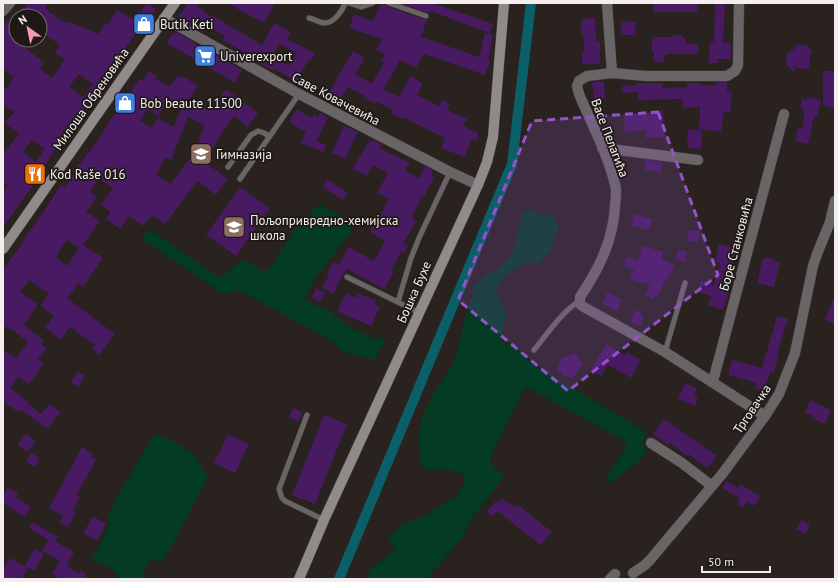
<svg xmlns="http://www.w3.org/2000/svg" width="838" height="582" font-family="'PT Sans',sans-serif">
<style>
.green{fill:#033b23}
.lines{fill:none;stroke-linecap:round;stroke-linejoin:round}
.canal{stroke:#0b5f69;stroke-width:10}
.building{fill:#471a61;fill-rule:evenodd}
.lane-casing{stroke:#453f3c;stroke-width:6}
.street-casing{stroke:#453f3c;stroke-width:11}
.secondary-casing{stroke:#453f3c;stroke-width:11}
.lane{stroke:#696566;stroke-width:5}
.street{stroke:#696566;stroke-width:10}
.secondary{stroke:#918a8b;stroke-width:10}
.marked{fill:#9353c8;fill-opacity:0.2;stroke:#9353c8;stroke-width:3;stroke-dasharray:8 5;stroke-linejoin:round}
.labels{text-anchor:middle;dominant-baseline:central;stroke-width:3.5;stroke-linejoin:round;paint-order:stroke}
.poi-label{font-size:13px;fill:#f4efec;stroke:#1f1916;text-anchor:start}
.street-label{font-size:13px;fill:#f4efec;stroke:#1f1916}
</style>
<rect width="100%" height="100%" fill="#29221f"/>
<path class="green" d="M320,204L352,222L351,232L313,281L304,299L321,308L330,310L335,316L349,327L375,339L381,337L386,340L375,360L344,352L332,342L278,311L237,290L223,294L142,239L149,229L220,278L241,261H248L262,271L270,269L291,234Z
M531,210L541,216L551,214L559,226L551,251L538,264L526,262L504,277L496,290L506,313L501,341L507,345L514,343L531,363L646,432C642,443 646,445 645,456L609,484L605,480L627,445L621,439L527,387L522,393L490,458C491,467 498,470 505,475L472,518L463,537L427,579H368L369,570L395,551L389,538L398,527L426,515L456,496L464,485L465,475L446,469L427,471L420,462L421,450L417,444L422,417L433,395L454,362L475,284L488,274L499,268L510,257L514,249L522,212Z
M156,434L171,440L193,454L208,477L163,562L152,559L146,566L143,574L150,579H116L117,575L111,568L92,560L110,523L108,517L116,499L152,438Z"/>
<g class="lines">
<path class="canal" d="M339,579L512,164L531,3"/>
</g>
<path class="building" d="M27,3H48L45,8L49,10L48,11L67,24L69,21L78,26L79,25L87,30L88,29L98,34L106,23L108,24L117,10L134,20L139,11L141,12L147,3L156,9L146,25L143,23L124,50L126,52L121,61L49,158L50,159L40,173L41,174L3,227V192L8,185L3,182V155L19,133L5,123L14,112L3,105V87L6,89L14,77L3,69V26L16,13V33L14,31L10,36L45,63L40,69L52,78L65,59L55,54L60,45L40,31V16H17L23,7L25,8ZM79,74L93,84L83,97L69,87ZM32,140L45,149L36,162L23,152Z
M188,3H199L197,6L212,17L213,16L262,45L274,23L291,32L287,39L315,53L311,60L309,59L296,82L275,69L274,71L257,62L258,61L223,40L225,36L207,26L202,32L178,18ZM279,44L297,53L289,66L272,57Z
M227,3H275L264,23Z
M381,3H385L388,7L427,20L421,37L479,57L485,33L493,35L488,60L490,61L485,75L424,54L416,68L400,60L384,89L399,97L410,76L423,83L417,95L439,106L443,99L450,104L447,110L467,119L463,126L479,133L476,141L472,139L464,157L441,148L445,138L403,117L402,119L391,113L393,110L377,102L376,104L364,98L365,96L348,87L340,101L328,94L353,51L365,58L355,75L372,83L384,63L381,62L385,54L376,50L382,39L349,28L354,14L373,21Z
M401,3H432L493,24L490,33L430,11L429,14Z
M676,3H697V12H653V4Z
M715,3H725L723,43H731V59H718V63H709L710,42H714Z
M595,18L596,41H600V64H582V53H584V36H581V19Z
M621,21L635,22V35H621Z
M176,32L242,70L235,83L167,43L172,34Z
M673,35H682V38H685L686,44H698V54H666V57H664V62H654V52H652V37H673Z
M796,44L808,46L814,55L810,54L809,69L796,68L793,72L789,66H786L787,52H790L796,47Z
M149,71L157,76L156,79L169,87L177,76L180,78L181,75L198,86L189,100L210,111L226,89L258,113L248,127L234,116L218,138L219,139L206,158L209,160L206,163L228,179L216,195L197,181L165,224L152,215L143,226L129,216L120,229L106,219L110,212L101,204L113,188L99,179L90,192L97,197L86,212L100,221L83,245L103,258L83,287L79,283L67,298L115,334L99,355L92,348L95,345L70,327L61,340L45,328L54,316L40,306L49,294L29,280L20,292L38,304L24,325L43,340L41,344L47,348L38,359L44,363L29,384L18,377L10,388L29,402L28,404L41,414L49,404L61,412L48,429L22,411L20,410L18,412L3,401V349L16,358L28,342L7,326L3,332V270L25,239L24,238L32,227H33L61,185L65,187L75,173L73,172L79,163L80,164L89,151L90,152L97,140H98L114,114L115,115L120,108L121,109L139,79L143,81ZM169,98L183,106L173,127L158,118L152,128L140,121L147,109L158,116ZM188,117L204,125L203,126L205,128L199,137L201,138L194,148L196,150L171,184L156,175L166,157L171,160ZM67,240L79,248L67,266L56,257Z
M823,71H835V109L823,105Z
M604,81L605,98L594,99L592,82Z
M715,82H727V92H732L730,113L724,112L721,132L699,129L700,107L683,108L682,99L638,100V92L623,93L622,86L637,85V83H662V88L687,87V83H700V85H716Z
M808,97L821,100L817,117H814L808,144L795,141L798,128L802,129L805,115L803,114L804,109L800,108L802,99L807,100Z
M297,109L312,118L314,114L318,117L320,113L328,118L316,141L326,145L323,152L301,143L306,132L289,122Z
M663,111L664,137L646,138V130L625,132L624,115Z
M344,126L358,132L345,159L332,153Z
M688,129L702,130L701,149L687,148Z
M370,140L372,142L373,140L382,144L379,148L410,163L405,170L419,178L425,166L433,170L431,175L434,177L424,197L422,196L412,218L417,221L403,243L408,246L404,253L402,251L391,270L394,272L384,289L346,269L333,294L322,288L329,275L327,274L333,262L339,265L349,247L374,261L385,241L370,231L375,224H376L389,199L377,193L388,173L373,165L367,176L352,169Z
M646,160L663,162L660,173L644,169Z
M327,179L348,193L343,200L323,187Z
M240,187L270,208L236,256L206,235Z
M634,214L652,219L649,230L631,226Z
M689,230L700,231L698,242L687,241Z
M719,244L736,248L731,270L733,271L727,292V295H728L723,310L708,305L711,296L698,292L701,281L714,285L720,263L715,262Z
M644,246L663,252L661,259L675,265L671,274L669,273L666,281H665L658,296L655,295L653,299L645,296L650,285L630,279L634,269L624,266L626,257L638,260L642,247L644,248Z
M678,250L687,252L685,262L676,260Z
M765,257L775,259L774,261L780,262L774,287L757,283L763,258L765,259Z
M316,288L325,293L320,302L312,297Z
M346,293L356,298L358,293L376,301L374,304L380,307L371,326L337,311Z
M607,293L622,299L617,311L602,304Z
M834,296H835V324L825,320Z
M635,310L642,313L640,316L644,317L641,326L630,322Z
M777,316L788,319L777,354H779L774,372L771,371L763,392L754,388L757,383L728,375L732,360L762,368Z
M606,344L625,355L627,352L641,360L631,378L608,365L601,376L591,370Z
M575,353L578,356L580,362L583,364L572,379L567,376H563L562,373L557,370L561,359Z
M78,371L85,376L78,387L71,382Z
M685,383L697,389L694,396L698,398L695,406L678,399Z
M810,400L831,410L825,424L812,418L813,416L805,413Z
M293,408L303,413L298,422L289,417Z
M324,415L347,424L315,504L292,495Z
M664,419L717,456L707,468L688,454L687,456L670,443L668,445L653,434Z
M26,434L36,442L27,452L17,445Z
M228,434L249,444L235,473L214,463Z
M82,447L93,454L91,457L96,460L76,496L80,497L73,510L76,513L68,527L59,522L63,516L49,508Z
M31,453L40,458L35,467L26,462Z
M726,481L738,488L740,484L760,496L754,506L747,502L743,508L737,504L740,498L722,488Z
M8,487L18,493L16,497L31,507L25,517L3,503V495Z
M502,498L515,508L518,505L552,532L541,545L497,511L493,517L487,512L496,501L498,503Z
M93,516L106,524L97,541L83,533Z
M802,520L810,525L805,534L796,529Z
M32,522L58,537L55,541L74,552L67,566L79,573L81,570L86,574L85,576L90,579H60L52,574L60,561L42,551L48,540L29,528Z
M34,549L44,554L34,571L25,566Z
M10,558L28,568L22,579H3V571Z"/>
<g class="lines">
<g class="lane-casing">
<path id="lane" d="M349,3L361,7L373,3
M389,3L426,16
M309,18C314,19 320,23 325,23C334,23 343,10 345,3
M228,167L251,135L258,131L264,133L269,136
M240,179L299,94
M347,277L420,313
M398,302L411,258L419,238L450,172
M534,350C548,333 561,313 579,301
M665,352L685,283
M307,415L279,489L282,498L285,501L324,520"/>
</g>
<g class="street-casing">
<path id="street" d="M607,3L612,73
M739,3L738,65L735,71L727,76H646L612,73L587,76L579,81L577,86L579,94C592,125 609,156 616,189C616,194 616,199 615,204C614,239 599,269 580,297V304L582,306L665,352L765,416
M3,11L10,3
M164,18L299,94L450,172L478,185
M602,148L698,160
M713,381L784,114
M651,443L682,463L712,486
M633,573L645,565L650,560L723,473L765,416L779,394L795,353L813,266L817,254L830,222L835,201
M610,579L615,574"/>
</g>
<g class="secondary-casing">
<path id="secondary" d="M3,249L175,3
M299,579L324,520L478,185L487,162L493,137L504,3"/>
</g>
<use href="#lane" class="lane"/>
<use href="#street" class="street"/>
<use href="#secondary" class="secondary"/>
</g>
<path class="marked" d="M658,112L718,275L568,391L458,300L532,121Z"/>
<defs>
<g id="shop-square" transform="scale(1.15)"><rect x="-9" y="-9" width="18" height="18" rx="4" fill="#3f7fe0" stroke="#1f1916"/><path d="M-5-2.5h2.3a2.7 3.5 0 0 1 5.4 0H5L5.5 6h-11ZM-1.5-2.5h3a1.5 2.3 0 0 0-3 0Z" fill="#fff"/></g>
<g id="supermarket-square" transform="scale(1.15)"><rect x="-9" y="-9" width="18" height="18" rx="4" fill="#3f7fe0" stroke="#1f1916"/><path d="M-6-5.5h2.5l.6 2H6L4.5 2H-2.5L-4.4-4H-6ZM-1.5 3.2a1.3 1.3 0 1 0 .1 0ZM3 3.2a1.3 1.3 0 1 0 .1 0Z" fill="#fff"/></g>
<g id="school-square" transform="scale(1.15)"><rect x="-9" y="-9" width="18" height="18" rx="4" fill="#8d6e63" stroke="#1f1916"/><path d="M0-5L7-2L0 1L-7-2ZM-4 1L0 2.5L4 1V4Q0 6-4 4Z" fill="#fff"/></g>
<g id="restaurant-square" transform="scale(1.15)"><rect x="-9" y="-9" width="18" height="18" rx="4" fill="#e8710a" stroke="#1f1916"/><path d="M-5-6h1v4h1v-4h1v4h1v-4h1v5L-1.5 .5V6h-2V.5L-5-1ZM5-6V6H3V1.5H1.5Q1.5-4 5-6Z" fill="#fff"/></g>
</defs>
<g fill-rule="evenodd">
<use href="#shop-square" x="144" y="24"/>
<use href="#supermarket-square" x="205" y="56"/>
<use href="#shop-square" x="125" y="103"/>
<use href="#school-square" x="201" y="154"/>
<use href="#restaurant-square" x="35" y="174"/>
<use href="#school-square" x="234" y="227"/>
</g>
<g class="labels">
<g class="poi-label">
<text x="160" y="24">Butik Keti</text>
<text x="220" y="56">Univerexport</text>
<text x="140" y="103">Bob beaute 11500</text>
<text x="216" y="154">Гимназија</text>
<text x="50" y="174">Kod Raše 016</text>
<text x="250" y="220">Пољопривредно-хемијска<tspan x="250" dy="15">школа</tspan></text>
</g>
<g class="street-label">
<text transform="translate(91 99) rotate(-55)">Милоша Обреновића</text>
<text transform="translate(336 99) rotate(28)">Саве Ковачевића</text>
<text transform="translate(610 138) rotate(69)">Васе Пелагића</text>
<text transform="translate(736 244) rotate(-75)">Боре Станковића</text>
<text transform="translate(414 292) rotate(-66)">Бошка Бухе</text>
<text transform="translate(752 409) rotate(-56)">Трговачка</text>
</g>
</g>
<rect width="838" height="582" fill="none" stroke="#f4efec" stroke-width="8"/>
<g transform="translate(28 28) rotate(327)"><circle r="19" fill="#1f1916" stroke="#746f6c"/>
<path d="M0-3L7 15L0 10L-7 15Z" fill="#f09ab7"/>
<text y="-6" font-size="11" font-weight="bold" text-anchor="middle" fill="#f4efec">N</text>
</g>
<path d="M702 566v6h68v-6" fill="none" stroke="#f4efec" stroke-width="2"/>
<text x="708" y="566" font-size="12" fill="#f4efec" stroke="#1f1916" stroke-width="3" paint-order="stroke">50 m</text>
</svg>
